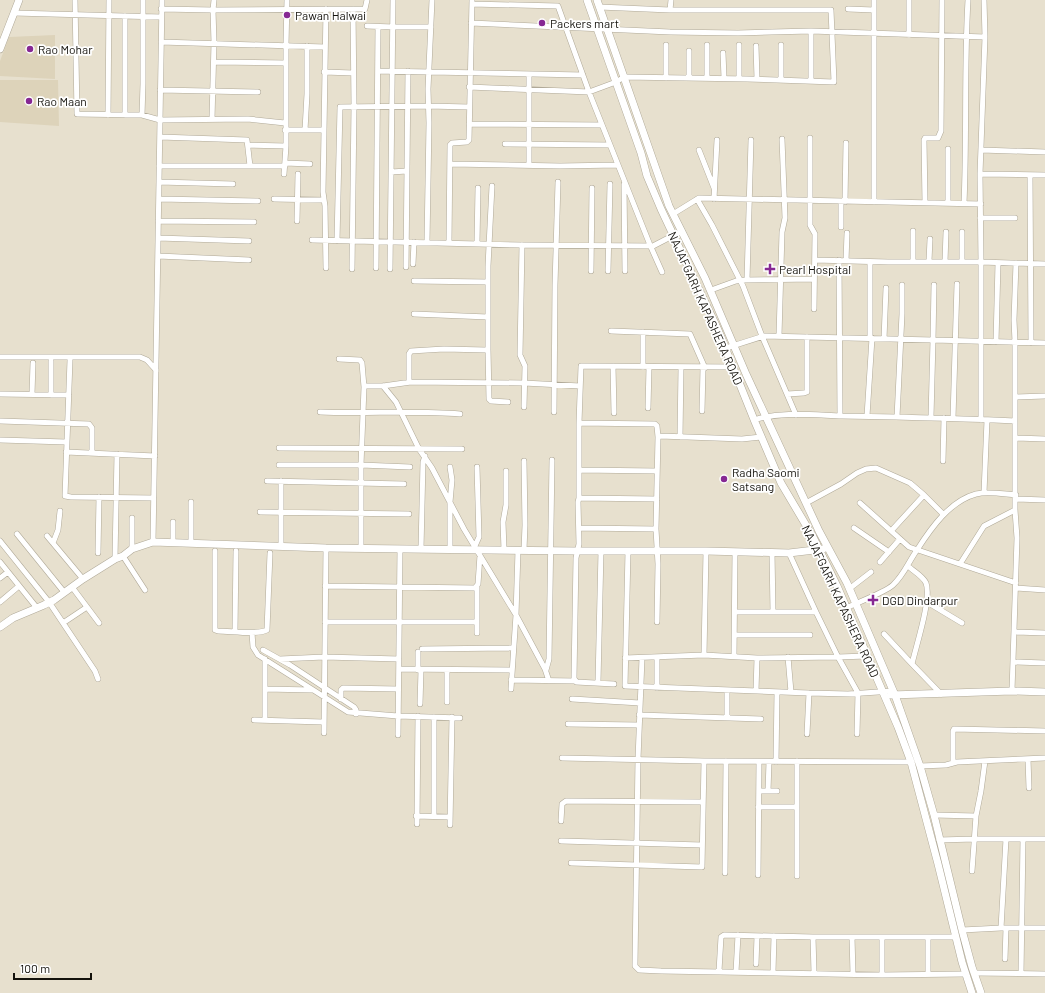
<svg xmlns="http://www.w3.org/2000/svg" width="1045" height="993" font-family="Barlow,sans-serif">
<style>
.built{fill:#ddd3ba}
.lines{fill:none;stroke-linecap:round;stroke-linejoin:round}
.street-casing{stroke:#b0a998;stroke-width:6}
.secondary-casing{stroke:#b0a998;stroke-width:8}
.street{stroke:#fff;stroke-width:5}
.secondary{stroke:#fff;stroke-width:7}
.poi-dot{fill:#862893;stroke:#fff;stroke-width:1.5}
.labels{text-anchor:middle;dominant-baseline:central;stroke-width:3.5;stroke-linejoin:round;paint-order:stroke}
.poi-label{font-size:12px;fill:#14120c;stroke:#fff;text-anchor:start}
.street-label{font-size:12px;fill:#14120c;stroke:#fff}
</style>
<rect width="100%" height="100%" fill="#e7e0ce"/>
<path class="built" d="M55,35V79L0,76V61L9,37Z
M0,80H58L59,126L0,122Z"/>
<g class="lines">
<g class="street-casing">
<path id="street" d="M75,0L77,114L142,115L160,120L248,119L285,123
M909,0V35
M984,0L985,37
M472,4L558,6L589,92L650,245L662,272
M599,7L670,10
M161,9L213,10L214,0
M326,9L323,192L325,206L326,268
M848,9L874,10
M14,13L161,17
M471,23L670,32L738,33L811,31L985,37L980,174L981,262L1045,264
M367,26L393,27H431
M161,42L325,47
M707,45V78
M739,45V79
M756,46L757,79
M723,53L724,78
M214,62L286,63
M378,71L583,75
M324,72L353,73
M666,78V45
M689,78V51
M781,80V45
M811,81V31
M469,87L589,92L616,82L624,77L747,79L834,82L831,10H670L671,0
M160,90L258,92
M108,115L109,0
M125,115V16
M142,115L143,84V0
M212,119L214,43L213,10L365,9L367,0
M469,124L602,125
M285,130H324
M305,130L307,94V46
M160,137L247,140L250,166
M810,138V225L815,234L814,309
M505,144L610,145
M248,145L286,146
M948,149V203
M699,150L714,188
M981,150L1045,152
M285,163L310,164
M450,164L560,166L618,165
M529,165V74
M159,166H285
M391,172L407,171
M284,174L286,146V45L287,0
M980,174L1045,175
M1030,175L1031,343
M159,182L233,184
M624,184L625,271
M159,199L258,201
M274,199L324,200
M697,199L712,225L743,286L762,336L796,415
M714,199L717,140
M845,202L846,143
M874,202V0
M925,203L924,140L925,138H938L941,131L942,0
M964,203C967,136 964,68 968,0
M673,214L699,198L981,204
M980,218H1015
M158,221L254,222
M297,221L298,174
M841,227V202
M158,238L249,241
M312,240L521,245L653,246L682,231
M337,241L340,107L428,106L469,107
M427,242L429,123L428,89L432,0
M449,242L450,145L452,143L467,142L469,140L472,0
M477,243L478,188
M522,245L520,355L525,366L524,407
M158,256L249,260
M815,260L888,262H981V420
M839,260L840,416
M846,261L847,233
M929,261L930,239
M870,262V338
M913,262V231
M945,262L946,232
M962,262V232
M413,264L414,242
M406,267L408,71
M376,268L378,27
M352,269L354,106L353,9
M390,269L393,0
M591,271L592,188
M608,271L610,184
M747,280L751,140
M414,281L488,282
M711,290L736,281L745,280L814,279
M414,314L488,317
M611,331L690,334L705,368
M779,336L782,232L785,218L782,139
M884,339L886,288
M996,342L998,263
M726,348L764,336L933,340L934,285
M488,349L489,399L491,401L508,402
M0,357H140L147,360L156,370
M339,359L360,360L362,363L364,387L361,465V548
M70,360L65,496L71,497L154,498
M613,366L614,413
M643,367V332
M409,382V354L411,351L444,349L486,350L488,349V266L492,186
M364,386H383L411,382L524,383L580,386
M383,386L396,402L419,449L432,468L464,529L516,615L545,669L549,681
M0,394L69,395
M32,394L33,363
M787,394L804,393L807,392V337
M51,395V361
M1015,397L1045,396
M648,408L649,367
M702,411L703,368
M320,412C366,414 414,410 460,414
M554,412L555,285L558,182
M867,416L872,338
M897,417L902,314V285
M931,417L933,340L1045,343
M953,418L957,284
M754,420C781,411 813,415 842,416C900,417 957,418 1015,421
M0,421L89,424L92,428V453
M579,423L655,424L657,426L658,437
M680,437L681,368
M1015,438L1045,439
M0,440L66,442
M279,448L462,449
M66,452L155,456
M943,461L944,418
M279,465H361L410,467
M450,467L452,480L450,502V549
M579,470L657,471
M267,481L404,484
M281,481V546
M984,493L987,420
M579,498L657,499
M1016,499L1045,500
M191,502V543
M806,503L841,484L857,473L866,469L876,468L910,483L924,495L943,514
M860,503L909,547L1016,583
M260,512L409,514
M132,518V549
M579,528L656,529
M854,528L889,552
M892,530L924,495
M17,534L64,592
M47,536L83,579
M0,541L49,602L95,671L98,679
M153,542L162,0
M173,542V522
M53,543L58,530L60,511
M475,546L479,537L477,467
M421,549L423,462L425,456
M504,550L503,522L506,505V471
M524,550L525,525L524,461
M215,551V630L218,631C231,631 258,635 267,630L270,553
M628,551L625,686L809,693L848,694L893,691
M772,552L773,612
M98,553L99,497
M123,556L145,590
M115,559L117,454
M0,562L37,608
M880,562L900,539
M960,564L984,526L1015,510
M908,566C913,571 923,576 926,583C932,598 916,646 912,664L941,694
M0,578L8,572
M325,586L475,588L478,584L480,555
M72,587L99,623
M477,587V633
M1016,588L1045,590
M849,589L871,572
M0,602L19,586
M927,602L962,623
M846,608C858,602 884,593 893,585C904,575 909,561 917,550C931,528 950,501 976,494C988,491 1003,494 1016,495
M735,612H816L789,553
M816,612L838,657L858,693L857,734
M325,622H477
M657,622L658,564L656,529L658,437L660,436L742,439L761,437
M63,623L87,607
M235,631L236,551
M1015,632L1045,633
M252,633L253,647L258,655L348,712L398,716L460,718
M884,634L912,664
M735,635H810
M422,649L514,648
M263,650L290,665L354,707L356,710V714
M418,652V670
M704,655L706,551
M734,656L735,552
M788,657L791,692
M625,658L704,655L757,658L838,657L867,656
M642,658L638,759L635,964V966L639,970L661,971L882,975L965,974
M657,658V688
M280,659L324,657L399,659
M1013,662L1045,663
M399,669L512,670
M546,670L549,659L552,460
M511,680L576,681
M598,682L601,551
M614,684L576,682L574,678L576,558L579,544L578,502L579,498V423L581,366L734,367
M265,689L312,690
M511,689L516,615L518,550
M756,691L757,658
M1012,691L1017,538L1015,510V342L1014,320L1016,263
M341,699V690L343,688L398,689
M572,699L640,703
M447,702V670
M420,704L421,670
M639,715L761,719
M434,717V816
M727,718V691
M254,720L323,722
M265,720V659
M568,724L639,725
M324,733L326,548
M807,734L809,693
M398,735L400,549
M562,758L704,761L911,762
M1028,759L1029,788
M776,762L777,692
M953,763V731L954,729L1045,731
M920,766L946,765L957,762L1045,758
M759,791H777
M768,791L769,762
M758,807H797
M934,815L976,816
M416,816L450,817
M561,821L562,804L566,801L703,802
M417,824L418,716
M450,825L452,717
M939,840L975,839H1045
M561,841L702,845
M571,863L702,867L704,761
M972,871L976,816L981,791L985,761
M725,873L726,761
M758,875L759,762
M797,876V761
M1001,928L1006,839
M962,930L1001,928H1045
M813,937L814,973
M852,937L853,974
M928,937V974
M882,938V975
M1005,959L1006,928
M756,964L757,936
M719,971L721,937L724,935L813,937H955
M736,972L738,935
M773,972L774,936
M974,973L1045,974
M1021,974L1023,839"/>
</g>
<g class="secondary-casing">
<path id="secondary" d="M587,0L641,153L647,176L661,209L718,330L755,422L781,483L813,537L837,586L898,727L911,762L938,864L962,962L972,993
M597,0L669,206L705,278L746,374L819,531L847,583L895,695L920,766L934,815L962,930L972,967L981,993
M0,49L19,0
M0,627L13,618L44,605L54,600L83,579L115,559L123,556L132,549L153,542L326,548L577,551H706L789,553L823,549
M891,695L1012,691L1045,692"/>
</g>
<use href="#street" class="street"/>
<use href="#secondary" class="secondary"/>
</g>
<g class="poi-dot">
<circle cx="287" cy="15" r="4"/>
<circle cx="542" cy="23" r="4"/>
<circle cx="30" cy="49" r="4"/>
<circle cx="29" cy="101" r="4"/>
<path d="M768 263h4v4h4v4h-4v4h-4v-4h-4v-4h4z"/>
<circle cx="724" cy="479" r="4"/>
<path d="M871 594h4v4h4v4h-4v4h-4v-4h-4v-4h4z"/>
</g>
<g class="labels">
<g class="poi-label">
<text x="295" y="15">Pawan Halwai</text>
<text x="550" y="23">Packers mart</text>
<text x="38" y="49">Rao Mohar</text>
<text x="37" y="101">Rao Maan</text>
<text x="779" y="269">Pearl Hospital</text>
<text x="732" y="472">Radha Saomi<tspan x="732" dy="14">Satsang</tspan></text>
<text x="882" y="600">DGD Dindarpur</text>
</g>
<g class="street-label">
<text transform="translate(706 308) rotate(66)">NAJAFGARH KAPASHERA ROAD</text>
<text transform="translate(841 601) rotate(65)">NAJAFGARH KAPASHERA ROAD</text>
</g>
</g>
<path d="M14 973v6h77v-6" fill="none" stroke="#14120c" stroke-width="2"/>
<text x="20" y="973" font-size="12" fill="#14120c" stroke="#ffffff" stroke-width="3" paint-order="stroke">100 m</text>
</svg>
